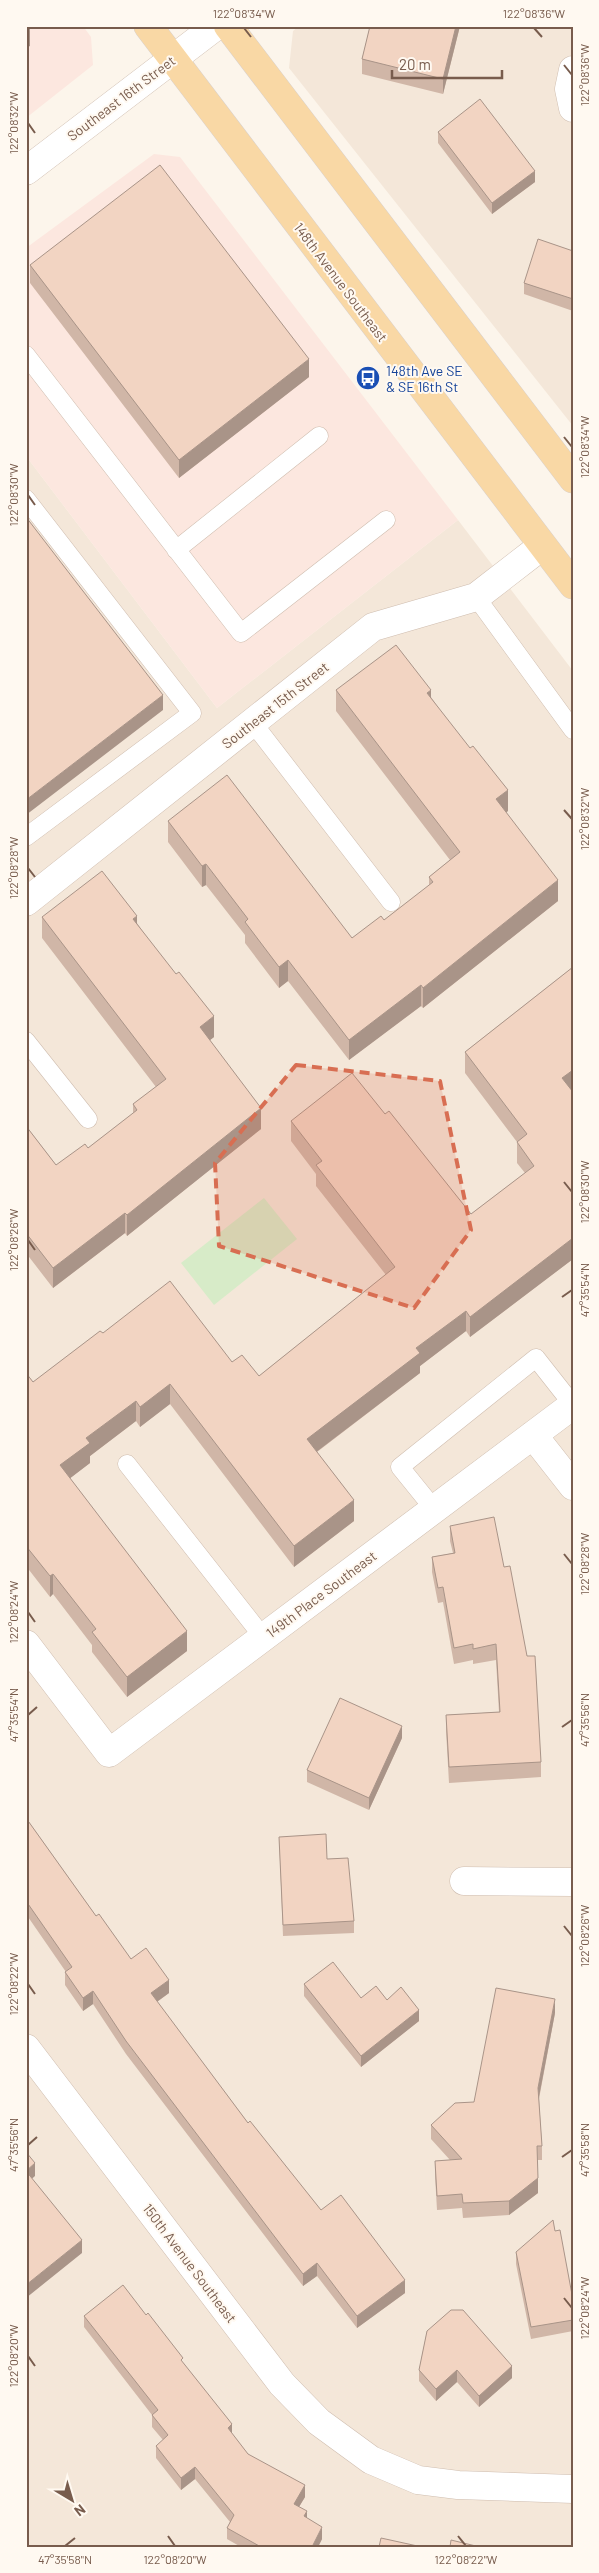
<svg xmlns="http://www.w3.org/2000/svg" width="599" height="2573" font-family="Barlow,sans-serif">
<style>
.residential{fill:#f4e7d9}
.commercial{fill:#fce7df}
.green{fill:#d7ebc8}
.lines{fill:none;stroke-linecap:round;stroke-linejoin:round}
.service-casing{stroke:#cfbdaf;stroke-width:19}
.minor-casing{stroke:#cfbdaf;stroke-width:29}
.tertiary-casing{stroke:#cfbdaf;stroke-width:29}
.primary-casing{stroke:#d9d1cd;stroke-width:29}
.service{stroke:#fff;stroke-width:18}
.minor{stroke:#fff;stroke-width:28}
.tertiary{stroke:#fff;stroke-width:28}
.primary{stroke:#f9d8a5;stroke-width:28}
.wall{fill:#d0b6a7}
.shaded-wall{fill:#a99488}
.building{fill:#f2d4c2;stroke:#a99488}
.marked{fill:#d86e52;fill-opacity:0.2;stroke:#d86e52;stroke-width:4;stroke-dasharray:10 6;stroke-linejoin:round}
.ticks{fill:none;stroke:#785c4d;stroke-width:2}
.labels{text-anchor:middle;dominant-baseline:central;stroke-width:4;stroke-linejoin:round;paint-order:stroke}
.street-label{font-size:14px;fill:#785c4d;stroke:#fff9f1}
.transit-label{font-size:14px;fill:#164399;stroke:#fff9f1;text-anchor:start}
.neatline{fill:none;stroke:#785c4d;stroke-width:2}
.ticks-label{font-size:12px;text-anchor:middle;fill:#785c4d}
</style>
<rect width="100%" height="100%" fill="#fcf5eb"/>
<path class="residential" d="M299,26H573V426L289,68L293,31Z
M26,456L217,708L458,520L573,671V2547H26Z"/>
<path class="commercial" d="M26,26H83L91,37L93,65L26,118Z
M154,154L180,157L458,520L217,708L26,456V248Z"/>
<path class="green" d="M264,1198L297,1239L214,1305L181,1263Z"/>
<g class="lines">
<g class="service-casing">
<path id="service" d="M26,355L241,633L386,520
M26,499L192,713L26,837
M176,550L319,436
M476,597L573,730
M253,723L391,902
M26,1041L88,1119
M127,1464L263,1637
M434,1509L400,1467L536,1358L573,1405"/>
</g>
<g class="minor-casing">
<path id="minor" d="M573,70L569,89L573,108
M26,902L373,627L476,597L542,546
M533,1435L573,1486
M26,1644L109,1753L573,1405
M464,1881L573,1882
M26,2048L282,2384L319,2422L371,2460L418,2480L458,2485L573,2489"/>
</g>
<g class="tertiary-casing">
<path id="tertiary" d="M26,171L216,26"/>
</g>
<g class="primary-casing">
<path id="primary" d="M148,26L573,585
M228,26L573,479"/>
</g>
<use href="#service" class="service"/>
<use href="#minor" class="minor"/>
<use href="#tertiary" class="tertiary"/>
<use href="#primary" class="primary"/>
</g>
<path class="wall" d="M370,26H460L443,94L362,74V59Z
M438,132L535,182L492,214L438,143Z
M573,251V311L524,294V283Z
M30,265L309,377L179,478L30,283Z
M336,690L431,697L508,811L506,812L558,901L423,1008L421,1006L349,1060L288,981L279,988L245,943V935L206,885L202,887L168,842V821L352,938L384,920L429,886V877L450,860L336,711Z
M42,917L137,923L214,1037L210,1040L261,1129L127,1236L125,1233L53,1288L26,1253V1126L56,1165L88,1148L133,1114V1104L156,1087L42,938Z
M573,967V1090L572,1091L573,1092V1259L470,1337L466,1331L420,1366V1373L317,1452L354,1521L294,1567L170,1404L140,1427L136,1421L90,1456V1463L70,1478L187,1651L127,1697L92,1652V1645L53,1594L50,1597L26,1566V1373L33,1382L103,1333L232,1362L259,1376L386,1275L316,1186V1174L291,1141V1121L385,1114L471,1214L525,1173L517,1163V1142L465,1073V1052Z
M450,1526L541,1762V1777L449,1783L446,1730V1715L499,1712L496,1660L473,1664V1660L454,1664L443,1602L438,1603L432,1572V1557L453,1553L450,1541Z
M402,1738L369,1810L307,1782V1770Z
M26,1818L96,1916L131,1959L169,1993L157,2002L248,2123L321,2210L405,2293L357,2328L317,2276L303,2286L126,2054L93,2004L83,2011L65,1985V1972H66L26,1914Z
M279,1837L327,1859L354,1921V1933L283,1936Z
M304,1984L361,1998L419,2021L361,2067L304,1996Z
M555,2013L539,2099L542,2146V2160H537L538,2193L509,2215L463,2218L462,2208L437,2210L435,2175V2161L450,2160L431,2139V2125L474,2102Z
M555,2231L573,2300V2331L531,2339L516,2264V2252Z
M84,2316L183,2363L232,2434L248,2454L305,2497L299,2507L307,2518L322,2539L318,2547H241L227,2539V2528L230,2522L195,2479L181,2490L156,2458V2446L163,2440L152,2427V2415L84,2327Z
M427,2331L512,2378L479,2407L457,2382L436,2401L419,2381V2370Z"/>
<path class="shaded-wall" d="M456,26H460L443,94V79Z
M30,30V46L26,48V33Z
M535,171V182L492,214V203Z
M309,359V377L179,478V460Z
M431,690V711L427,693Z
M163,695V710L26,815V800Z
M508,790V811L496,820V799Z
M206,864V885L202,887V866Z
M558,880V901L423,1008V988Z
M137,916V936L133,919Z
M288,960V981L279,988V967Z
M421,985V1006L349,1060V1040Z
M214,1016V1037L200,1048V1027Z
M573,1070V1090L562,1098V1078Z
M261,1108V1129L127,1236V1215Z
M125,1213V1233L53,1288V1268Z
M573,1238V1259L470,1337V1317Z
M466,1311V1331L420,1366V1373L307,1459V1439L416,1348Z
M170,1384V1404L140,1427V1407Z
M136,1401V1421L90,1456V1463L60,1486V1465L86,1438Z
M354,1500V1521L294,1567V1546Z
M53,1574V1594L50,1597V1576Z
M187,1631V1651L127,1697V1677Z
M402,1726V1738L369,1810V1798Z
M28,1795V1807L26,1809V1796Z
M169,1980V1993L151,2006V1993Z
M93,1991V2004L83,2011V1998Z
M555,1999V2013L538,2102V2088Z
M419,2010V2021L361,2067V2056Z
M35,2163V2176L26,2184V2171Z
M538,2178V2193L509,2215V2201Z
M82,2240V2253L26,2298V2285Z
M317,2263V2276L303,2286V2274Z
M405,2280V2293L357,2328V2316Z
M512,2366V2378L479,2407V2396Z
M457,2370V2382L436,2401V2389Z
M232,2424V2436L228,2428Z
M195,2467V2479L181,2490V2478Z
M305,2485V2497L294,2515V2504Z
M307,2511V2522L304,2516Z
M322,2527V2539L318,2547H312Z"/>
<path class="building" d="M26,26L30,30L26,33Z
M370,26H456L443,79L362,59Z
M480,99L535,171L492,203L438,132Z
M160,165L309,359L179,460L30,265Z
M538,239L573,251V299L524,283Z
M26,517L163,695L26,800Z
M396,645L431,690L427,693L470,748L473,746L508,790L496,799L558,880L423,988L421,985L349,1040L288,960L279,967L245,922L248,919L206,864L202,866L168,821L227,775L352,938L381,916L384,920L433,882L429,877L460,852L336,690Z
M102,871L137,916L133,919L176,974L179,972L214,1016L200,1027L261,1108L127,1215L125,1213L53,1268L26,1233V1126L56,1165L85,1144L88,1148L137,1110L133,1104L166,1079L42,917Z
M573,967V1070L562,1078L573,1092V1238L470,1317L466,1311L416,1348L420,1353L307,1439L354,1500L294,1546L170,1384L140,1407L136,1401L86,1438L90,1443L60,1465L187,1631L127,1677L92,1632L96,1629L53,1574L50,1576L26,1546V1373L33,1382L100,1331L103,1333L170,1281L232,1362L242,1355L259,1376L395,1267L316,1165L322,1161L291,1121L352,1073L385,1114L389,1111L471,1214L534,1166L517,1142L527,1134L465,1052Z
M494,1517L504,1567L510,1566L527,1656H535L541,1762L449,1767L446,1715L500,1712L496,1644L473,1649V1644L454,1648L443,1587L438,1588L432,1557L455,1553L450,1526Z
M340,1698L402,1726L369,1798L307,1770Z
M26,1818L96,1916L99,1914L131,1959L146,1948L169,1980L151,1993L248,2123L250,2121L321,2210L341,2195L405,2280L357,2316L317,2263L303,2274L126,2041L93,1991L83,1998L65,1972L72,1967L26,1901Z
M326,1834L327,1859L348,1858L354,1921L283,1925L279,1837Z
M333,1962L361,1998L376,1986L387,2000L401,1987L419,2010L361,2056L304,1984Z
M496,1988L555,1999L538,2088L542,2146H537L538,2178L509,2201L463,2203L462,2194L437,2196L435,2161L462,2159L431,2125L455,2103L474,2102Z
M26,2152L35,2163L26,2171Z
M26,2171L82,2240L26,2285Z
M553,2220L555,2231L560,2230L573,2300V2320L531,2327L516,2252Z
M123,2285L146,2315L148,2313L183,2358L181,2360L232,2424L228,2428L248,2454L305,2485L294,2504L307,2511L304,2516L322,2527L312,2547H261L227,2528L234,2515L195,2467L181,2478L156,2446L168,2435L152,2415L158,2410L84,2316Z
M451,2310H463L512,2366L479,2396L457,2370L436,2389L419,2370L427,2331Z
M381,2538L422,2547H379Z
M451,2540L480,2547H450Z"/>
<path class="marked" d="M296,1065L440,1081L471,1230L414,1308L219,1246L215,1163Z"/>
<path class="ticks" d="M244,28L251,37M534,28L542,37M564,65L572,75M28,123L35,133M564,437L572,447M28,495L35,505M564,810L572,819M28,868L35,877M564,1182L572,1192M28,1240L35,1250M562,1297L572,1290M564,1554L572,1564M28,1612L35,1622M28,1715L37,1707M562,1727L572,1720M564,1926L572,1936M28,1984L35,1994M28,2145L37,2137M562,2157L572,2150M564,2298L572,2308M28,2356L35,2366M168,2536L175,2546M458,2536L466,2546M65,2546L75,2538"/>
<defs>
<g id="bus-disc" transform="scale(1.25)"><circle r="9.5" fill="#1a4fb4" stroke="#fff9f1"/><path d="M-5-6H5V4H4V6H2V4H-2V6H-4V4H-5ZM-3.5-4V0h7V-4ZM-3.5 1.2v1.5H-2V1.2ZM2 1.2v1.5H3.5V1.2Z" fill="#fff"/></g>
</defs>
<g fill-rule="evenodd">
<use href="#bus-disc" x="368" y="378"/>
</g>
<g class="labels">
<g class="street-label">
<text transform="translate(121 98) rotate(-37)">Southeast 16th Street</text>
<text transform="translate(341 282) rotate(53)">148th Avenue Southeast</text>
<text transform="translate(275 705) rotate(-38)">Southeast 15th Street</text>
<text transform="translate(321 1594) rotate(-37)">149th Place Southeast</text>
<text transform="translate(190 2263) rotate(53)">150th Avenue Southeast</text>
</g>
<g class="transit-label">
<text x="386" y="370">148th Ave SE<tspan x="386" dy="16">&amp; SE 16th St</tspan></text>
</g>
</g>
<rect width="599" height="2573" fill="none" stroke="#fff9f1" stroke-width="55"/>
<g transform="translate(72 2500) rotate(142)" stroke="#fff9f1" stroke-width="4" paint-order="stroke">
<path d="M0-4L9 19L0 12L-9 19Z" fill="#785c4d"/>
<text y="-8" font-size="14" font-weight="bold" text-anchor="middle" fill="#785c4d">N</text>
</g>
<path d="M392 70v8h110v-8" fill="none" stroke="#785c4d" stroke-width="2.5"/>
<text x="399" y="70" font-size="15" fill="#785c4d" stroke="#fff9f1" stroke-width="4" paint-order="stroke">20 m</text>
<rect x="28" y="28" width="544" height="2518" class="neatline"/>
<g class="ticks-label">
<text x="244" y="18">122°08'34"W</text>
<text x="534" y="18">122°08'36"W</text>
<text transform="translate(585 75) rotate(-90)" y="4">122°08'36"W</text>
<text transform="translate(14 123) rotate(-90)" y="4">122°08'32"W</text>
<text transform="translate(585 447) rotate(-90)" y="4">122°08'34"W</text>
<text transform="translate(14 495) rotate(-90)" y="4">122°08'30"W</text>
<text transform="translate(585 819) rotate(-90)" y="4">122°08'32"W</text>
<text transform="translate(14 868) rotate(-90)" y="4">122°08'28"W</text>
<text transform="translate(585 1192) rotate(-90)" y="4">122°08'30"W</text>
<text transform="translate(14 1240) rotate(-90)" y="4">122°08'26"W</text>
<text transform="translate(585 1290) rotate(-90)" y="4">47°35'54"N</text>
<text transform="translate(585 1564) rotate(-90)" y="4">122°08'28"W</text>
<text transform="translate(14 1612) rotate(-90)" y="4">122°08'24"W</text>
<text transform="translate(14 1715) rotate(-90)" y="4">47°35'54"N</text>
<text transform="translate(585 1720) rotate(-90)" y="4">47°35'56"N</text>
<text transform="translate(585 1936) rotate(-90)" y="4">122°08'26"W</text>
<text transform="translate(14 1984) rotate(-90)" y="4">122°08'22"W</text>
<text transform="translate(14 2145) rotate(-90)" y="4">47°35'56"N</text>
<text transform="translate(585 2150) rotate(-90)" y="4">47°35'58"N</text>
<text transform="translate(585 2308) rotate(-90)" y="4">122°08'24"W</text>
<text transform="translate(14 2356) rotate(-90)" y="4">122°08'20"W</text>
<text x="65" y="2564">47°35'58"N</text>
<text x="175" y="2564">122°08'20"W</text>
<text x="466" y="2564">122°08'22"W</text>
</g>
</svg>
